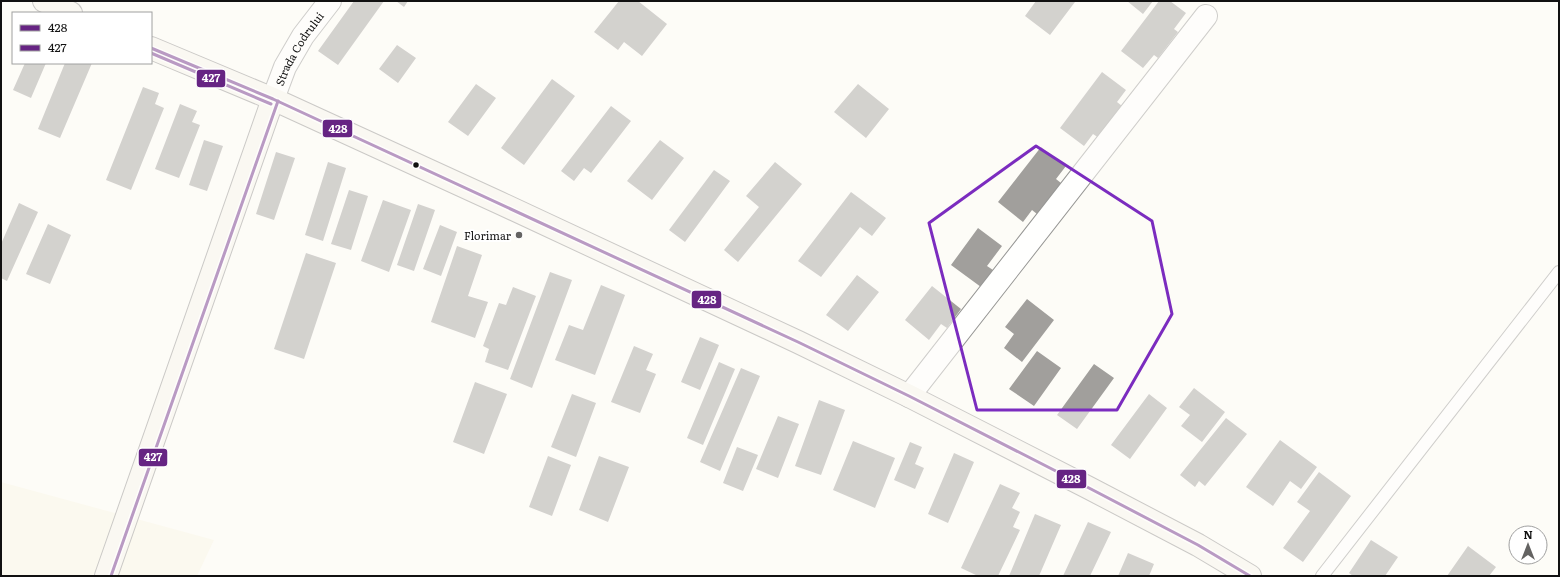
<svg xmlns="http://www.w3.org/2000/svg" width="1560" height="577" font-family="Literata,serif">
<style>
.farmland{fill:#f9f7e4}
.building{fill:#a19f9c}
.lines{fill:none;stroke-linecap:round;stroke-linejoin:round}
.service-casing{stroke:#979795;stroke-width:14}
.minor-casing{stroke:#979795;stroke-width:24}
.secondary-casing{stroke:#8e8d8b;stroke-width:24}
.service{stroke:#fffffe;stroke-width:12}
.minor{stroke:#fffffe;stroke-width:22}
.secondary{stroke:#f6f4eb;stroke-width:22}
.bus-1-casing{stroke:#fff;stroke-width:6}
.bus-2-casing{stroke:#fff;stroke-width:6}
.bus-1{stroke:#662483;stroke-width:3}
.bus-2{stroke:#662483;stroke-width:3}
.marked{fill:none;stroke:#7b2cbf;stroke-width:3;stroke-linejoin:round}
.bus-dot{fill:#111;stroke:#fff;stroke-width:1.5}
.poi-dot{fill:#646362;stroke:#fff;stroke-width:1.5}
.labels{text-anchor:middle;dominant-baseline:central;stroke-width:4;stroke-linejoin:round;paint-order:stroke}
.street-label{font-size:11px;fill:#111;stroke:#fff}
.poi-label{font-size:11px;fill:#111;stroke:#fff;text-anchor:end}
.line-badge{stroke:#fff;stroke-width:1.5}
.badge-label{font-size:11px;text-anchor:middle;font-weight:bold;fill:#fff}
</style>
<rect width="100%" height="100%" fill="#fdfcf7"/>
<path class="farmland" d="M1,482L214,540L197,576H1Z"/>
<path class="building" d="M354,1H384L338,65L318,51Z
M396,1H408L404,7Z
M619,1H638L667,24L642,56L624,42L618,50L594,32Z
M1036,1H1073L1075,2L1050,35L1025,16Z
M1127,1H1153L1143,14Z
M1159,1H1170L1186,13L1174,29L1178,32L1158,58L1154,55L1143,68L1121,51Z
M397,45L416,58L398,83L379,69Z
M25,63H46L31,98L13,90Z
M65,63H92L60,138L38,129Z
M1102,72L1126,90L1117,102L1122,106L1099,138L1093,134L1084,146L1060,128Z
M552,79L575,96L524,165L501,148Z
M476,84L496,98L468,136L448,122Z
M858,84L889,109L866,138L834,112Z
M143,87L159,93L155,104L164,108L131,190L106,180Z
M180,104L197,111L192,122L200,125L179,178L155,169Z
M611,106L631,121L591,173L584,168L574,181L561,171Z
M204,140L223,146L207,191L189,185Z
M660,140L684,158L652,200L627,181Z
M1041,147L1066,166L1056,179L1061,183L1037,214L1032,210L1023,222L998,202Z
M276,152L295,158L274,220L256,214Z
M328,162L346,168L323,241L305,235Z
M775,162L802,184L738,262L724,250L759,207L746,196Z
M714,170L730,181L685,242L669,230Z
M349,190L368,196L351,250L331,244Z
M851,192L886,218L872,236L860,227L821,277L798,261Z
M383,200L411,210L389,272L361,261Z
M19,203L38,212L7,281L1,278V244Z
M418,204L435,210L414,271L397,265Z
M48,224L71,235L50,284L26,274Z
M440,225L457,232L441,276L423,269Z
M978,228L1002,246L987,266L993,270L981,287L951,265Z
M457,246L482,255L468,296L488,302L475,338L431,322Z
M306,253L336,263L304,359L274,349Z
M550,272L572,280L532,388L510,379Z
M857,275L879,292L848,331L826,315Z
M601,285L625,295L595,375L555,360L569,325L583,330Z
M932,286L961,309L947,328L941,324L929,340L905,320Z
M513,287L536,296L508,370L485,362L489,349L483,346L499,303L506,305Z
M1027,299L1054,320L1022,362L1004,348L1014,334L1005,327Z
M700,337L719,345L700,390L681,382Z
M634,346L653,354L646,370L656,374L640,413L611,402Z
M1037,351L1061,368L1034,406L1009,389Z
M719,362L735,369L703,445L687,438Z
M1094,364L1114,378L1077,429L1057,415Z
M741,368L760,376L720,471L700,462Z
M475,382L507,394L484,454L453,442Z
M1194,388L1225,412L1202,442L1181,426L1190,415L1179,407Z
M572,394L596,403L576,457L551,447Z
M1149,394L1167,408L1130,459L1111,445Z
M819,400L845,410L821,475L795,466Z
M778,416L799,424L778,478L756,469Z
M1226,418L1247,434L1205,486L1199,481L1195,487L1180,475Z
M1280,440L1317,467L1301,489L1290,481L1273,506L1246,487Z
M853,441L895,458L875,508L833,490Z
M910,442L922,447L915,464L924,468L915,489L894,480Z
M737,447L758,455L743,491L723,483Z
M954,453L974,462L948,523L928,514Z
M548,456L571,465L552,516L529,507Z
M599,456L629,467L608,522L579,510Z
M1319,472L1351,496L1303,562L1283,548L1310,511L1297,502Z
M1000,484L1020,493L1012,508L1020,512L1013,527L1020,530L998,576H978L961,568Z
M1035,514L1061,525L1039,576H1009Z
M1088,522L1111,532L1090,576H1063Z
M1371,540L1398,557L1385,576H1353L1349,573Z
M1468,546L1496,567L1489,576H1447Z
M1128,553L1154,564L1149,576H1118Z"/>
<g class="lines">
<g class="service-casing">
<path id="service" d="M1322,576L1559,272"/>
</g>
<g class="minor-casing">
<g id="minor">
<path id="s1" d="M273,99L285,67L303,36L330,1"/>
<path d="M909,396L1206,16"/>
</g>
</g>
<g class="secondary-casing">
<path id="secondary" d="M44,1L71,13
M151,48L273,99L500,203L798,342L909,396L1089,488L1198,545L1250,576
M106,576L273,99"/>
</g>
<use href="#service" class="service"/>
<use href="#minor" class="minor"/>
<use href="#secondary" class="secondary"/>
<g class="bus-1-casing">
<path id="bus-1" d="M151,48L273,99L798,342L909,396L1089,488L1198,545L1250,576"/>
</g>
<g class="bus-2-casing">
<path id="bus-2" d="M151,53L271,104
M111,576L278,101"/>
</g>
<use href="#bus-1" class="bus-1"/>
<use href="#bus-2" class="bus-2"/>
</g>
<path d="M0 0H1560V577H0ZM1036,146L1152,221L1172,314L1117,410H977L929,223Z" fill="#fdfcf7" fill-opacity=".55" fill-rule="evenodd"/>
<path class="marked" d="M1036,146L1152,221L1172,314L1117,410H977L929,223Z"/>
<circle class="bus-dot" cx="416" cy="165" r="3.5"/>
<circle class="poi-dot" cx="519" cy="235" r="4"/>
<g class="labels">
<g class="street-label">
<text stroke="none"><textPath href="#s1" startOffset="57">Strada Codrului</textPath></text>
</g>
<g class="poi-label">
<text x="511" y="235">Florimar</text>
</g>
</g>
<g class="line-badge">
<rect x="196" y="69" width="30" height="19" rx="4" fill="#662483"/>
<rect x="322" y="119" width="31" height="19" rx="4" fill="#662483"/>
<rect x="691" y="290" width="31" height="19" rx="4" fill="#662483"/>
<rect x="138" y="448" width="30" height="19" rx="4" fill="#662483"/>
<rect x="1056" y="469" width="31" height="20" rx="4" fill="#662483"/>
</g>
<g class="badge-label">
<text x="211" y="82">427</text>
<text x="338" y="133">428</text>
<text x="707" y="304">428</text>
<text x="153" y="461">427</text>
<text x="1071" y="483">428</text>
</g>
<rect width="1560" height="577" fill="none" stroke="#111111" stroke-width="4"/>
<rect x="12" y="12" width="140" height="52" fill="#ffffff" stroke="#a0a0a0"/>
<rect x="20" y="25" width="20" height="6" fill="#662483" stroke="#a0a0a0"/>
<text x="48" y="32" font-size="12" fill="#111111">428</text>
<rect x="20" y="45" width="20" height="6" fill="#662483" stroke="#a0a0a0"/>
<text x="48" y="52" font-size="12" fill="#111111">427</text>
<g transform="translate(1528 545)"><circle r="19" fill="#ffffff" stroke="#a0a0a0"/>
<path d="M0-3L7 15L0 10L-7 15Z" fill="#646362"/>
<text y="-6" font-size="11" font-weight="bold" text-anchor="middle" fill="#111111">N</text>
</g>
</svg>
